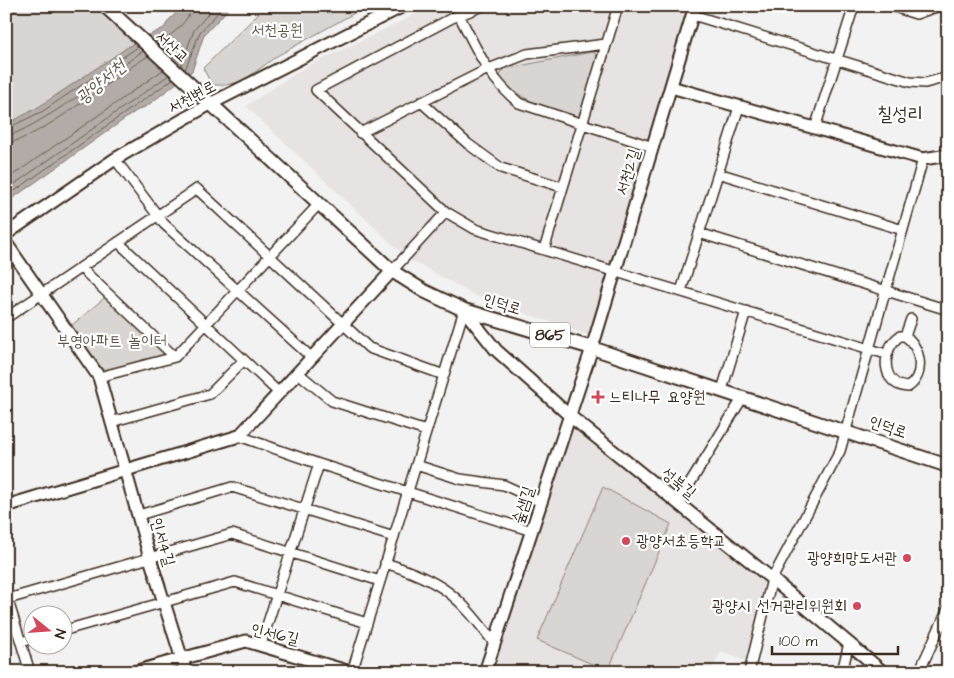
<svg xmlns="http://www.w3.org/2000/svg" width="954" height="678" font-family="'Architects Daughter','Poor Story',sans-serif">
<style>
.built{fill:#e6e3e2}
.green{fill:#d8d5d2;stroke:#8a8078}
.water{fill:#b2aba7;stroke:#827770}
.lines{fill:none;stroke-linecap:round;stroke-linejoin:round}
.shore{stroke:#6b5e55;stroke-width:1}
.street-casing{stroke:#3b2a1e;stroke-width:12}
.secondary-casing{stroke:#3b2a1e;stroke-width:15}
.primary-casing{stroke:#3b2a1e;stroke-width:16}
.street{stroke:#fff;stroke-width:9}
.secondary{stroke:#fff;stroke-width:11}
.primary{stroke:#fff;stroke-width:12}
.poi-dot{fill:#d1495b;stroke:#fff;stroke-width:2}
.labels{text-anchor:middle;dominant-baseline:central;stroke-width:4.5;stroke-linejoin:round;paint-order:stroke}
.shield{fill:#fff;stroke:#766a62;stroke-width:1}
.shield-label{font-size:15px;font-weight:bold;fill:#3b2a1e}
.park-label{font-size:16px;fill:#62554b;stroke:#fff}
.street-label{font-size:16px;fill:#3b2a1e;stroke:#fff}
.poi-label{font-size:16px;fill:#3b2a1e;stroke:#fff;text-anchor:start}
.water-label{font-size:18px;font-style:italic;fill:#65574e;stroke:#fff}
.quarter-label{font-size:19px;fill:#3b2a1e;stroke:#fff}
</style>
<rect width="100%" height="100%" fill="#f3f2f2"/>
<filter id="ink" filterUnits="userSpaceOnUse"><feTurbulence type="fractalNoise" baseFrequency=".02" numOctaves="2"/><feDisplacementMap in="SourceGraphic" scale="10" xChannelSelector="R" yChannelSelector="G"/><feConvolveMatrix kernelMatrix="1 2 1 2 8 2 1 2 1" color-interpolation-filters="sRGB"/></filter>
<g filter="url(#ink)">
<path class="built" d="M433,6H689L590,336L476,296L407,258L246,106L302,69Z
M570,416L772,579L748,662L721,651L711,672H507L487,666Z"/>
<path class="green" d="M18,6H103L137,41L20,123L6,130V13Z
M266,6H367L277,56L243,81L226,85H212L203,68Z
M592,52L596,54L597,60L578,118C548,109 521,101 499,78L503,69Z
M109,294L175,357L99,377L66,330Z
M603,487L671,524L608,671L537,640Z"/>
<path class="water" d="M183,6H231L204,35L192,71L147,106L136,111L6,203V125L40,106L137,41L164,28L169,20Z"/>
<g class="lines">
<path class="shore" d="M157,44C169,38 191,20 192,6
M181,66L194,30L215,6
M185,70L200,32L224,6
M6,129L43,111L138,47
M6,136C28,134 120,67 143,51
M6,143C36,142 118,74 148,56
M6,180L163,70
M6,190L169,75
M6,197L173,79"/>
<g class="street-casing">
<path id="street" d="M483,6L452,18L316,90L446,212L475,229L886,354
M891,6L916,14L939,6
M6,9L12,6
M459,15C477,50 488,78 519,103L653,147
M693,15L910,82L925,83L948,77
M421,102L468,144L501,168L562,187
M815,128L854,6
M360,133L486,70L527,54L606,44
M115,159L164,224L311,357
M718,173L903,230
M699,233L948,310
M118,242L278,392
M544,250L618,6
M81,268L175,357
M392,271L446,212
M681,291L739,107
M6,318L197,189L369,348L444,375
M900,336H905C921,347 926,375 908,387C881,386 880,349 900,336Z
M905,336L911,319
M297,372L332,401L426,431
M99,377L175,357L319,204
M722,390L746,311
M111,422L210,394L243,361
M239,436L319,464L532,531
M416,465L460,479L504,485L541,502
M678,503L743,397
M139,515L232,487L394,537
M385,563C443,581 459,596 494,643
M6,594L30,672
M8,599L232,534L380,581
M62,631L235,582L367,623
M21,642L32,639
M261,644L319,464
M352,672L464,310
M749,672L772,579L840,451L923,159
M842,672L849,643
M919,672L948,609"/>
</g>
<g class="secondary-casing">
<path id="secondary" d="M671,87L923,159L948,155
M6,234L115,159L210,104L403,6
M6,243L99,377L150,558L186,672
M464,310L496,350L570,416L772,579L883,672
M6,506L239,436L392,271
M134,672L246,641L350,672
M485,672L592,348L695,6"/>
</g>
<g class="primary-casing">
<path id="primary" d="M105,6L392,271L424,291L464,310L592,348L948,466"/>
</g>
<use href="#street" class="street"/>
<use href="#secondary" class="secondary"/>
<use href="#primary" class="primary"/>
</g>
</g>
<g class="poi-dot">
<path d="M595.5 389.5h5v5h5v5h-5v5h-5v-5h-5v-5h5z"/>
<circle cx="626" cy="541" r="5"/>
<circle cx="907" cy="558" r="5"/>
<circle cx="857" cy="606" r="5"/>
</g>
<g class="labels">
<rect class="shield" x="530" y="322.5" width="40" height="25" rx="4"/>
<g class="shield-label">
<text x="550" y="335">865</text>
</g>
<g class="park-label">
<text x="277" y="30">서천공원</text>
<text x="112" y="341">부영아파트 놀이터</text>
</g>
<g class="street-label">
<text transform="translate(172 47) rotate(43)">서산교</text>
<text transform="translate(192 97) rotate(-28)">서천변로</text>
<text transform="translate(628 172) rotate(-73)">서천2길</text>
<text transform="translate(502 304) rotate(17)">인덕로</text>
<text transform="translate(888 427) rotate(19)">인덕로</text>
<text transform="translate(679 483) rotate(39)">성북길</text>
<text transform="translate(523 505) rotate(-72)">숲샘길</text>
<text transform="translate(163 542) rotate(74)">인서4길</text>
<text transform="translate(275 634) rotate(13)">인서6길</text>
</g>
<g class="poi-label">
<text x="609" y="397">느티나무 요양원</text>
<text x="636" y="541">광양서초등학교</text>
<text x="897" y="558" text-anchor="end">광양희망도서관</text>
<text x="847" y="606" text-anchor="end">광양시 선거관리위원회</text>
</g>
<g class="water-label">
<text transform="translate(101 82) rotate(-40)">광양서천</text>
</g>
<g class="quarter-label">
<text x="900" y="114">칠성리</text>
</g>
</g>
<rect width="954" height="678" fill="none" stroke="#fff" stroke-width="25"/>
<rect x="12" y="12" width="929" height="653" fill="none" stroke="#3b2a1e" stroke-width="2" filter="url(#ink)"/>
<g transform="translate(48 630) rotate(107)"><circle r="24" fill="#ffffff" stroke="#b1aaa5"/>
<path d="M0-4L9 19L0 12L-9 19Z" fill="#d1495b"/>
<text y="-8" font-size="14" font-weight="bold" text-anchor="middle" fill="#3b2a1e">N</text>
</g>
<path d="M772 646v8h126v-8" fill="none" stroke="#3b2a1e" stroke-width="2.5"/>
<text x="779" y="646" font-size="15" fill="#3b2a1e" stroke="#ffffff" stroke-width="4" paint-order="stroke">100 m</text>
</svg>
